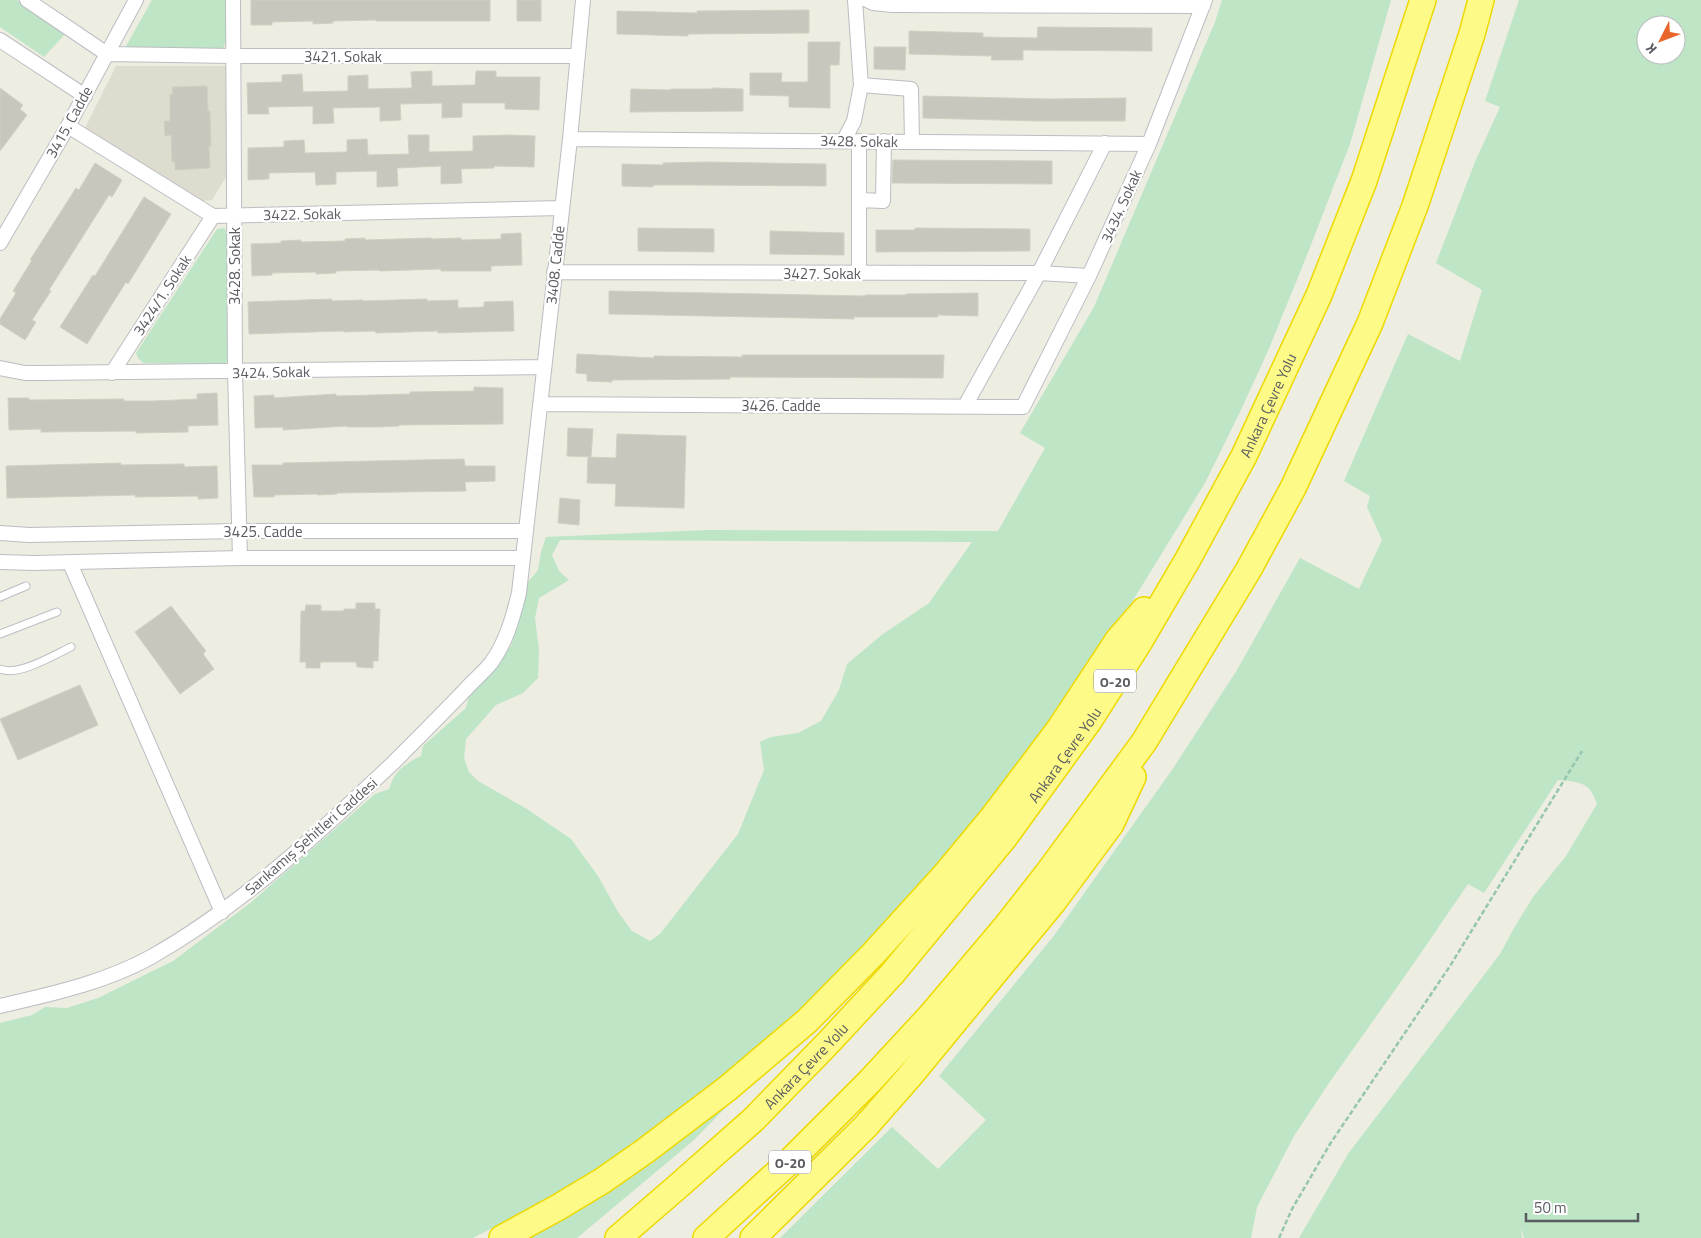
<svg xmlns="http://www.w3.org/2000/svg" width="1701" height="1238" font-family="'Titillium Web',sans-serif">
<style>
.education{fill:#dddccf}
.green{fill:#bde5c6;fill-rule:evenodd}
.building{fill:#c8c7be;stroke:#d1d0c0}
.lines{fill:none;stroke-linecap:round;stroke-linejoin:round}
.lane-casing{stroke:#bcbdc3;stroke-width:9}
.street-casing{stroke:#bcbdc3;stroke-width:16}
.highway-casing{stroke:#edd901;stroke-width:28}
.path{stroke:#96c6af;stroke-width:2.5;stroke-dasharray:5 2.5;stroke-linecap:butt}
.lane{stroke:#fff;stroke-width:7}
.street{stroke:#fff;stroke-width:14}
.highway{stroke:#fdfa88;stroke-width:25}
.labels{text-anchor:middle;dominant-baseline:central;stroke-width:4.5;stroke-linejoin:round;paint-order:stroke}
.shield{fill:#fff;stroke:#8c8d91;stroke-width:1}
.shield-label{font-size:14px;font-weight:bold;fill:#5a5c62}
.street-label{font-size:15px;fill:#5a5c62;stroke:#fff}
</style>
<rect width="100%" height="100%" fill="#edede1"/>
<path class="education" d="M116,66H228L226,177L212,200L200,201L85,128Z"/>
<path class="green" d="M0,0H17L66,33L44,57L0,27Z
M152,0H227L226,40L223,49L125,48Z
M1222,0H1391L1350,144L1307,255L1268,351L1239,414L1205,483L1124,615L997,797L826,993L667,1125L552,1197L473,1238H0V1023L32,1015L45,1007L67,1008L98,998L173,961L249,904L375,794L389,789C395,771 403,765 421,756L423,746L466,708L469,695L497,665L511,646L528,582L538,570L541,552L546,537L707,530L998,531L1045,448L1020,433L1094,307L1215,22ZM560,540L972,542L929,603L883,634L847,664L839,690L821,721L798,733L771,737L760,742L764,770L738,834L660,934L650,941L632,931L618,912L598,876L571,839L527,809L478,781L469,772L464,758L466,739L496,705L523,693L538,678L539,650L535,618L539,598L569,580L559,571L552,555Z
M1519,0H1701V1238H1524L1521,1227L1522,1238H1299L1348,1154L1500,954L1514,928L1533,897L1566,856L1597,804C1590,782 1580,782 1558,780L1484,893L1468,884L1412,966L1329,1083L1294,1136L1257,1207L1251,1238H780L892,1127L938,1169L986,1120L939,1076L1053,937L1172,770L1237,670L1300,558L1359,589L1382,540L1367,507L1370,496L1344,481L1408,334L1460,361L1482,290L1436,263L1475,162L1500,107L1485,101ZM1646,25H1676V55H1646Z
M224,228L227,231L229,360L224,364L143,363L138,358L136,353L217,229Z
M731,1102L694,1140L577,1238H528L632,1173Z"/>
<path class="building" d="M251,0H490V21H376V20L333,21V23L313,24V21L272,22V25H251Z
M517,0H541V21H517Z
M809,10V33L688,34V36L617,34V11L697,13V11Z
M1038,27L1152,28V51L1023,50V60H991L992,56L909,54V31L983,33V37L1037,38Z
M808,42H840L839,65H830V108L789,107V96L750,95V73H782L781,82H808Z
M874,47H906L905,70L874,69Z
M432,71V86L475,85L476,71H496V77H540L539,110L505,109V103H462V117L442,118V103L400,104L401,120L380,121V107L333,108L334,123L313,124V106L268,107L269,114H248L247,83L282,82V75L302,74L303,92L348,91V76L368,75V89L412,88L411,72Z
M207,86L208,111H210L211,146H209L210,168L175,170V162H172L171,135L165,136L164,121H170V94H173L172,87Z
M0,88L23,105L20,109L27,115L0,151Z
M712,88L743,89V111L630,112L631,89L671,90V89H712Z
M923,96L1050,99L1126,98L1125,121H1038L923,118Z
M408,135H429V152L473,151V136L508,135L535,136L534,167L494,166V168L461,169L462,183L441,184V166L397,168L398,186L377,187V171L336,172V184L316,185L315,172L269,173V179L248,180V148L284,147V141L304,140L305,153L347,152V140L367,139L368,155L409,154Z
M893,160L1052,161V184L892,183Z
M707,162L826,164V186L695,185H653V187L622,186V164L663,165V163Z
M95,163L122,180L112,197L109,195L49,290L51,291L32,320L36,322L25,340L0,324V319L16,293L13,291L32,260H30L76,188L79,190Z
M144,197L171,214L128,284L126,282L87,344L60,327L93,275L95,276Z
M638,228L714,229V252L638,251Z
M915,228L1030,229V251L876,252V230H915Z
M770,231L844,233V255L770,254Z
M521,233L522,265L491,266V271H441V269L380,271L379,270L336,271V273L316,274V272L272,273V275L252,276L251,244L281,243V241L301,240V242L345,241V239L365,238V240L431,238L432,239L461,238V240L501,239V234Z
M609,291L865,296V295H906V294L978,293V316L938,315V317H854V319L609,314Z
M332,299V301L363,300V301L427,299V301L458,300V308L484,307V302L513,301L514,331L438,333V331L376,333L375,331L344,332V331L249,334L248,302Z
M577,354L654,358V356L742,357V355H944L943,378L730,377V379L612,380V382L587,381V374L576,373Z
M474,387L503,388V424L399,425V426L379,427H347V426L283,430V427L255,428L254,396L274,395V398L336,394V396L410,394V392L474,391Z
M217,393L218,425L188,426V432L136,433V431L41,432V429L9,430L8,398H29V400L124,399V401H155L197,399V394Z
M568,428L593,429L591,457L567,456Z
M617,434L686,436L684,508L615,506L616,484L587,483L588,457L616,458Z
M464,459L465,466H495V481L465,482L466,491L337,493V494L317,495V494L274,495V497H254L252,465H283V463Z
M121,463V465L184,464V467L217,466L218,498L198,499V496L135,497V495L7,498L6,466Z
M560,498L580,500L579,525L558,523Z
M356,603H375V609H380L378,661H373V668L357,667L356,662H320V668H306V662H300L301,611H305L306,605H321V611H344V609H356Z
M171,606L206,651L203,654L214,669L180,694L135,632Z
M80,685L98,725L18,760L0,719Z"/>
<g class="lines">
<g class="lane-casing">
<path id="lane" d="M0,597L26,586
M0,634L57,612
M0,669C18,677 54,655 71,647"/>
</g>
<g class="street-casing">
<path id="street" d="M27,0L107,54L233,56H578
M233,0L235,372L240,558
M867,0L873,3L892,5L1203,6
M0,40L85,96
M861,85L911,89L912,141
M68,126L213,216L561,208
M570,139L1149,144
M844,140L854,121L861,85L855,0
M860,200L883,201L884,141
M0,243L68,126L136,0
M554,272L1039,273L1089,276
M859,273V141
M0,368L25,373H42L544,367
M112,373L213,216
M540,404L1023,407L1089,276L1149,144L1205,0
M965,406L1039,273L1105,143
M0,533L29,535L239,531H526
M0,562L34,563L240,558H523
M70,563L222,912
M0,1006C51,994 104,983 151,957C241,906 318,834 393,763C417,739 441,715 465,690C473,681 483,673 491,663C506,643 513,617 519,593L570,139L583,0"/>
</g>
<g class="highway-casing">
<g id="highway">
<path d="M502,1238L557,1208L602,1181L645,1151L728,1088L807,1021L874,953L944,876L993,817L1060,728L1118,640L1144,610"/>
<path id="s1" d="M618,1238L676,1188L753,1120L827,1044L892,974L1005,837L1089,721L1140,641L1188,559L1244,456L1319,295L1364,181L1423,0"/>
<path d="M706,1238L790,1161L870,1081L931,1015L1007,925L1047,874L1144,742L1249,569L1293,488L1370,323L1415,206L1472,34L1481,0"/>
<path d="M753,1238L866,1126L909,1077L1054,901L1111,824L1133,777"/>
</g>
</g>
<path class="path" d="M1279,1238L1292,1209L1330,1144L1450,966L1582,751"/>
<use href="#lane" class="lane"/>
<use href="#street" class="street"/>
<use href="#highway" class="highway"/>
</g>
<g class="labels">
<g class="shield">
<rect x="1094" y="669.5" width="42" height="23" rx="4"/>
<rect x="769" y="1150.5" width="42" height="23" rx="4"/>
</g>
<g class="shield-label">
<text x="1115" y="681">O-20</text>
<text x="790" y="1162">O-20</text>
</g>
<g class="street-label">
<text x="343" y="56">3421. Sokak</text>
<text transform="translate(69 122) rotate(-61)">3415. Cadde</text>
<text transform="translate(859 141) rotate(1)">3428. Sokak</text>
<text transform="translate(1121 206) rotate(-66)">3434. Sokak</text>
<text transform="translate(302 214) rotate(-1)">3422. Sokak</text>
<text transform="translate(555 265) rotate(-84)">3408. Cadde</text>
<text transform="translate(234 266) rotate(-90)">3428. Sokak</text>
<text x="822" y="273">3427. Sokak</text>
<text transform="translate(162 295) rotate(-57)">3424/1. Sokak</text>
<text transform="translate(271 372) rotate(-1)">3424. Sokak</text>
<text x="781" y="405">3426. Cadde</text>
<text stroke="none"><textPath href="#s1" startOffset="1065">Ankara Çevre Yolu</textPath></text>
<text x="263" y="531">3425. Cadde</text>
<text stroke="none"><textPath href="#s1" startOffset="660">Ankara Çevre Yolu</textPath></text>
<text transform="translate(311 836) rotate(-41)">Sarıkamış Şehitleri Caddesi</text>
<text stroke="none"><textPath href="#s1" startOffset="255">Ankara Çevre Yolu</textPath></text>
</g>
</g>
<g transform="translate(1661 40) rotate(228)"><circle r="24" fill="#ffffff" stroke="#bdbec0"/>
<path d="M0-4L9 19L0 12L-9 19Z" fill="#e9652b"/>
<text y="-8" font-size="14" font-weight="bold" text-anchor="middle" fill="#5a5c62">K</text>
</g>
<path d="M1526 1213v8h112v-8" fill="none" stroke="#5a5c62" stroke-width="2.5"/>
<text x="1534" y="1213" font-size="15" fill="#5a5c62" stroke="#ffffff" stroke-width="4" paint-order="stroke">50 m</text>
</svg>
